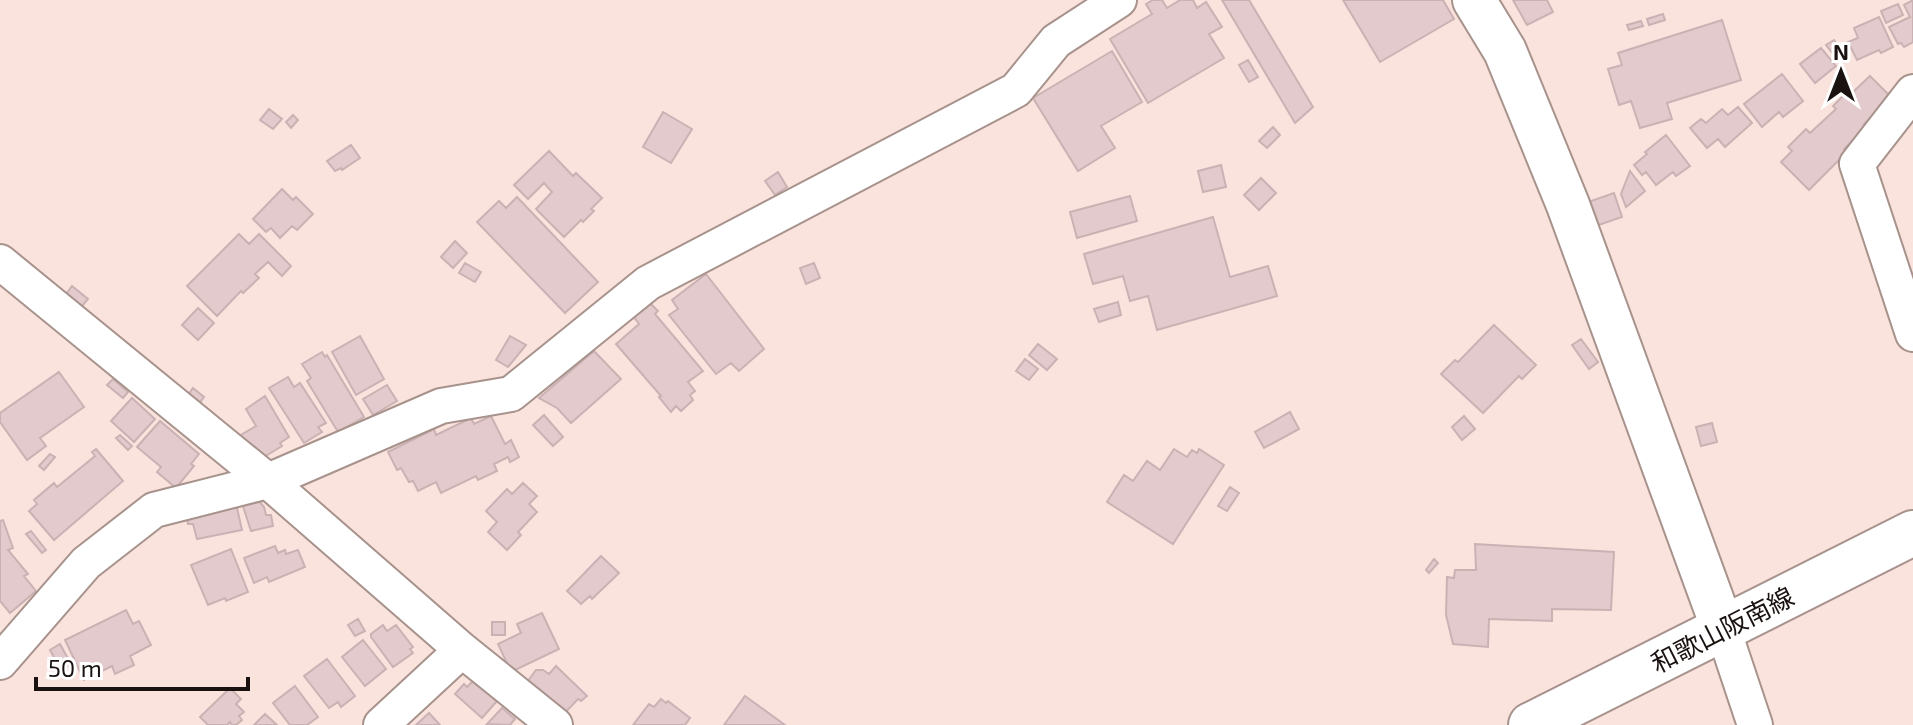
<svg xmlns="http://www.w3.org/2000/svg" width="1913" height="725" font-family="'Exo 2','Noto Sans JP',sans-serif">
<style>
.building{fill:#e3cacc;stroke:#cab2b4;stroke-width:2}
.lines{fill:none;stroke-linecap:round;stroke-linejoin:round}
.minor-casing{stroke:#a7928c;stroke-width:38}
.tertiary-casing{stroke:#a7928c;stroke-width:46}
.secondary-casing{stroke:#a7928c;stroke-width:48}
.minor{stroke:#fff;stroke-width:34}
.tertiary{stroke:#fff;stroke-width:42}
.secondary{stroke:#fff;stroke-width:44}
.labels{text-anchor:middle;dominant-baseline:central;stroke-width:8;stroke-linejoin:round;paint-order:stroke}
.street-label{font-size:26px;fill:#1a1210;stroke:#fff}
</style>
<rect width="100%" height="100%" fill="#fbe3dd"/>
<path class="building" d="M1153,0H1162L1167,8L1180,0H1193L1197,8L1206,2L1222,27L1209,34L1224,58L1148,103L1110,39L1152,14L1146,4Z
M1222,0H1249L1313,107L1295,123Z
M1343,0H1443L1454,19L1380,62Z
M1513,0H1547L1553,12L1527,25Z
M1913,0V42L1904,47L1901,43L1898,44L1889,27L1910,17L1904,5Z
M1898,4L1903,15L1886,23L1881,11Z
M1663,14L1665,20L1649,25L1647,19Z
M1879,17L1893,47L1881,53L1879,50L1857,60L1848,42L1858,38L1854,28Z
M1722,20L1741,80L1667,103L1672,119L1640,128L1631,101L1619,105L1608,69L1622,65L1618,53Z
M1641,21L1643,26L1629,30L1627,25Z
M1834,40L1848,59L1841,64L1826,45Z
M1821,48L1836,66L1815,83L1800,64Z
M1112,51L1142,102L1101,126L1115,148L1078,171L1033,98Z
M1248,60L1258,77L1249,82L1239,65Z
M1782,74L1803,101L1783,117L1779,112L1762,127L1744,104Z
M1870,76L1892,98L1864,124L1867,127L1844,149L1847,152L1809,190L1781,162L1792,151L1788,147L1806,129L1810,133L1836,109L1833,106L1850,89L1853,92Z
M1738,107L1752,123L1725,147L1718,139L1707,148L1690,128L1701,119L1706,123L1722,109L1728,115Z
M269,109L282,119L273,129L260,120Z
M663,112L692,129L671,163L643,147Z
M293,115L298,120L291,128L286,122Z
M1273,127L1280,135L1267,148L1259,141Z
M1666,135L1690,166L1676,176L1673,172L1656,185L1646,172L1642,175L1634,165L1647,154L1645,152Z
M351,145L360,158L342,170L341,168L335,171L327,161Z
M549,151L573,176L576,173L602,198L591,209L594,211L583,222L581,220L564,237L536,209L552,192L544,183L528,199L514,185Z
M1221,165L1226,187L1203,192L1198,171Z
M1630,171L1645,191L1626,207L1621,194Z
M778,172L787,187L775,195L765,181Z
M1261,178L1276,193L1259,210L1244,195Z
M282,189L293,200L296,197L313,214L297,230L292,226L280,238L271,228L266,232L253,219Z
M1614,193L1622,217L1596,226L1588,202Z
M1130,196L1137,221L1077,238L1070,212Z
M517,197L598,282L565,313L477,222L499,201L506,208Z
M1213,217L1230,277L1268,266L1277,296L1157,330L1148,296L1130,301L1123,276L1093,284L1084,254Z
M239,234L249,244L259,234L291,266L282,276L268,262L255,274L259,278L243,293L241,291L217,316L187,286Z
M455,241L467,253L453,268L441,257Z
M465,263L481,272L475,282L459,273Z
M814,263L820,278L806,284L800,268Z
M706,274L764,349L739,371L731,363L716,374L669,315L678,309L672,300Z
M72,286L88,299L77,312L62,300Z
M1118,302L1121,315L1099,322L1094,309Z
M650,303L658,311L655,314L703,371L688,382L695,391L690,395L693,400L681,411L676,406L671,412L659,397L661,396L616,344L639,324L633,316Z
M198,308L214,323L198,340L182,325Z
M1494,325L1536,365L1522,379L1519,376L1483,413L1441,374L1455,360L1458,362Z
M360,336L384,379L356,395L332,352Z
M510,336L526,345L508,367L496,360Z
M1581,339L1598,362L1589,369L1572,345Z
M1038,344L1057,359L1047,370L1029,355Z
M594,351L621,379L571,423L557,408L539,398Z
M322,352L325,357L327,355L364,417L338,432L307,381L311,378L302,364Z
M1025,359L1038,369L1029,380L1016,371Z
M59,372L84,407L40,438L46,446L27,460L0,422V413Z
M288,377L294,387L300,383L326,423L318,427L322,432L304,443L269,388Z
M113,379L128,392L123,398L107,385Z
M387,385L397,401L373,415L363,399Z
M193,388L204,397L194,411L183,402Z
M265,396L289,437L280,443L282,446L259,460L239,436L256,426L246,409Z
M132,398L155,419L134,442L111,421Z
M1290,412L1299,429L1264,448L1255,432Z
M544,415L563,437L553,446L533,425Z
M491,416L505,444L511,440L519,457L510,462L508,457L494,464L497,471L478,480L476,476L441,493L436,482L418,491L413,481L409,482L401,468L397,470L388,452L434,429L436,435L471,418L474,424Z
M1464,416L1475,429L1462,440L1452,427Z
M160,421L199,454L191,464L194,466L176,488L157,472L161,467L137,447Z
M1712,423L1717,442L1701,446L1696,427Z
M120,435L132,446L128,450L116,438Z
M96,449L123,481L54,540L29,511L37,504L34,500L54,483L57,487L95,456L92,452Z
M1174,449L1187,457L1192,450L1197,453L1199,449L1224,465L1173,544L1107,502L1124,475L1133,481L1147,461L1160,470Z
M50,454L55,457L44,470L39,466Z
M523,483L537,496L529,504L537,512L518,532L521,535L507,550L488,532L497,522L486,511L507,489L512,494Z
M1230,487L1239,493L1227,511L1218,506Z
M255,496L264,507L266,515H271L273,526L251,531L241,500Z
M235,499L242,530L197,539L193,524H188L186,515Z
M3,520L13,548L8,550L28,574L24,576L36,591L10,613L0,601V521Z
M31,531L46,550L42,553L26,534Z
M1475,544L1614,552L1611,610L1552,609V621L1489,619L1488,647L1453,644L1446,615L1447,577L1454,578L1455,570H1476Z
M275,546L278,553L285,550L286,554L298,550L305,567L269,582L267,577L254,583L244,558Z
M231,549L248,592L226,601L225,598L208,605L191,565Z
M601,556L619,573L592,599L590,596L581,604L567,591Z
M1434,559L1438,563L1429,573L1426,570Z
M126,610L133,624L139,621L151,645L130,656L134,665L115,674L112,666L84,680L65,640Z
M542,613L559,649L511,672L498,644L521,633L517,624Z
M358,619L365,631L355,636L348,625Z
M492,622H505V635H492Z
M383,625L387,631L396,625L413,647L410,649L413,653L393,667L371,637V634Z
M363,640L386,669L365,686L342,657Z
M60,644L71,664L61,670L50,650Z
M327,659L355,696L341,707L338,702L329,708L304,676Z
M556,666L587,696L581,701L578,699L563,715L525,685L536,670H543L549,674Z
M474,680L497,701L482,718L455,694L464,684L467,687Z
M295,686L318,717L307,725H290L273,703Z
M230,688L241,699L236,704L244,712L239,716L242,720L236,725H232L230,722L227,725H208L200,717Z
M745,696L785,725H724Z
M661,699L666,703L668,701L690,718L685,725H633L649,704L654,707Z
M502,708L515,719L510,725L487,724Z
M429,713L440,725H416Z
M265,714L277,725H254Z"/>
<g class="lines">
<g class="minor-casing">
<path id="minor" d="M1913,92L1857,164L1913,334
M0,262L268,481L462,650L555,725
M1723,629L1755,725
M0,662L86,563L154,510L268,481L441,406L511,394L648,283L1016,90L1056,41L1119,0
M381,725L462,650"/>
</g>
<g class="tertiary-casing">
<path id="tertiary" d="M1474,0L1505,51L1568,205L1723,629"/>
</g>
<g class="secondary-casing">
<path id="secondary" d="M1531,725L1913,533"/>
</g>
<use href="#minor" class="minor"/>
<use href="#tertiary" class="tertiary"/>
<use href="#secondary" class="secondary"/>
</g>
<g class="labels">
<g class="street-label">
<text transform="translate(1722 629) rotate(-27)">和歌山阪南線</text>
</g>
</g>
<g transform="translate(1841 72)" stroke="#ffffff" stroke-width="6" paint-order="stroke">
<path d="M0-6L14 30L0 20L-14 30Z" fill="#1a1210"/>
<text y="-12" font-size="22" font-weight="bold" text-anchor="middle" fill="#1a1210">N</text>
</g>
<path d="M36 677v12h212v-12" fill="none" stroke="#1a1210" stroke-width="4"/>
<text x="48" y="677" font-size="24" fill="#1a1210" stroke="#ffffff" stroke-width="6" paint-order="stroke">50 m</text>
</svg>
